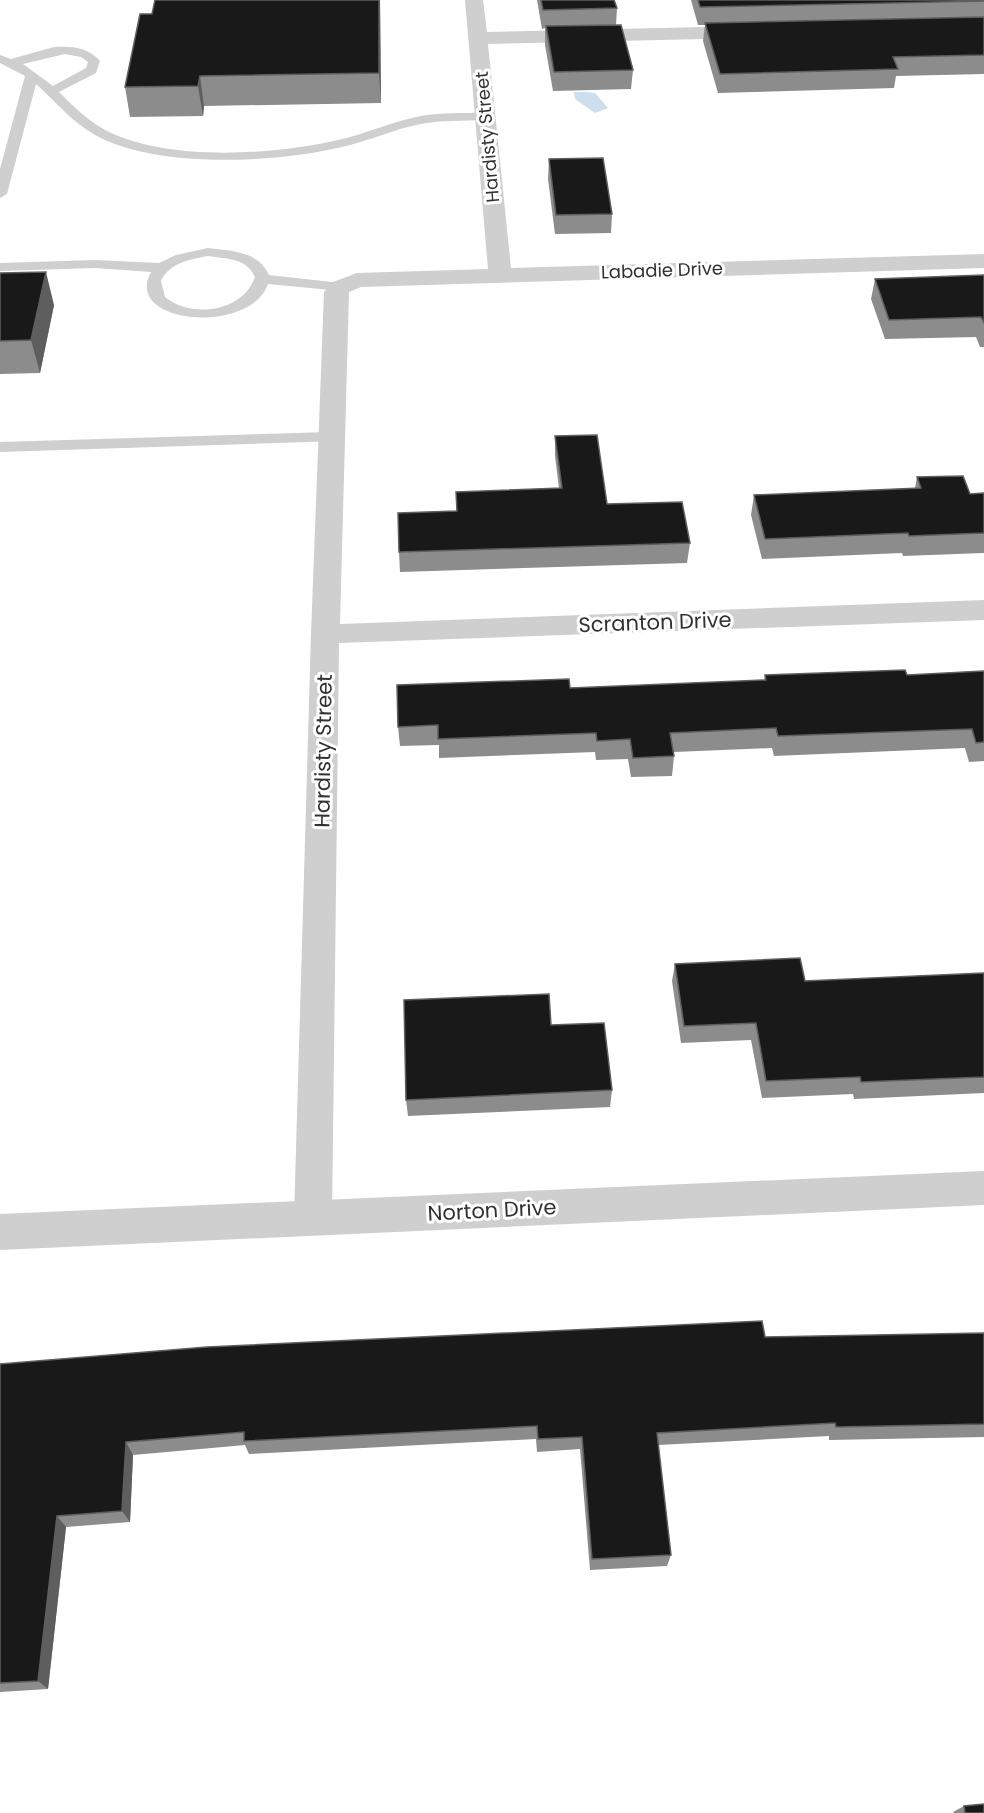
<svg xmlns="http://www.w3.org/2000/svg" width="984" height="1813" font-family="Poppins,sans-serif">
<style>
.water{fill:#cbdfef}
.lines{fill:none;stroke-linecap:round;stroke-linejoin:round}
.service{fill:#cfcfcf;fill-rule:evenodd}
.minor{fill:#cfcfcf;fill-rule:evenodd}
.tertiary{fill:#cfcfcf;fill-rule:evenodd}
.wall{fill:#8c8c8c}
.shaded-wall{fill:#5e5e5e}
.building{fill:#191919;stroke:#5e5e5e;stroke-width:1.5}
.labels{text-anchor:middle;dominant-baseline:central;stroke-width:6;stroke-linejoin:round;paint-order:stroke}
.far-street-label{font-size:18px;fill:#323232;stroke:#fff}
.street-label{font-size:21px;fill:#323232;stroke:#fff}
</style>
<rect width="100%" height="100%" fill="#fff"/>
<path class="water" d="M586,92L595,93L608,108L595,113L575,99L574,92Z"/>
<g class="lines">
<path class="service" d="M54,47C72,46 88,47 100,61L96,73L59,92C73,106 87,120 105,130C167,162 272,155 338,140C366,134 393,121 421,116C442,112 464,114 485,112L491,116L485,120C464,121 442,120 421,124C394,129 369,141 342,147C275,163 156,169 95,135C72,122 55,101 36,84L7,194L0,198V169L25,76L0,63V55L11,59ZM65,54L81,57L88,62L86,68L53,86L23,64Z
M208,248C232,251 258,251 269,275L341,283L348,287L341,291L268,284C250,336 122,324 151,272L95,268L0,271V263L95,260L159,263L176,255ZM208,256C227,259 247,258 255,277C243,312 192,319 165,297L161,281C169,263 191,259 208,256Z
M331,432L337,433L339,437L337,441L0,452V442Z"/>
<path class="minor" d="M465,0H483L487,32L748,26L758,32L748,38L488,44L511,268L984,254V268L361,287L349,292L340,624L984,600V620L339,643L332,1218L326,1230L313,1235L300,1230L294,1218L311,634L324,292L333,282L357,273L488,269Z"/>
<path class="tertiary" d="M984,1171V1205L0,1250V1214Z"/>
</g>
<path class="wall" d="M155,0H380L381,103L204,106L203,116L130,117L125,87L152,14Z
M537,0H614L617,8L616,25L633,70L631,89L553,91L545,45V28L542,29Z
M691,0H984V74L896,76L894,88L718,93L703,41L705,25H698Z
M549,159L612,214L611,233L555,234L548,179Z
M0,273L54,305L40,373L0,374Z
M984,275V347H980L976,337L885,339L871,299L875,279Z
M555,436L607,504L690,543L687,563L400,572L399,552L456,511V492L559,488L555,456Z
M917,477L970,494L984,493V553L903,556L902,553L762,559L751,515L754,495L915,488Z
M984,671V761L969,762L965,748L774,756L772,748L674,752V756L672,776L631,777L628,759L596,760L595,752L439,758V745L400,746L398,727L570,688L764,680L765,675H907Z
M675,964L805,981L984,973V1093L854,1099L853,1094L762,1098L751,1040L681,1043L672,981Z
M551,1025L612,1090L610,1107L408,1116L406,1100Z
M984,1333V1437L829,1440V1436L658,1445L671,1555L667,1566L590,1570L580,1449L537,1452L536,1439L249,1454L245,1445L133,1455L130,1522L66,1527L48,1689L0,1692V1364L765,1337Z
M964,1806L984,1813H954L953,1812Z"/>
<path class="shaded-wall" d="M379,0H380L381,103L379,73Z
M200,76L204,106L203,116L198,86Z
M46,272L54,305L40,373L31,340Z
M126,1442L133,1455L130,1522L122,1511Z
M57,1516L66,1527L48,1689L38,1681Z"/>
<path class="building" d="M155,0H379V73L200,76L198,86L125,87L140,14H152Z
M541,0H614L617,8L543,10Z
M698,0H984V1L700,7Z
M984,17V55L893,57L898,69L720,74L705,23Z
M621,25L633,70L554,72L546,26Z
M603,158L612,214L556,215L549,159Z
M46,272L31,340L0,341V273Z
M984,275V323L981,317L889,320L875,279Z
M597,435L607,504L682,502L690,543L399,552L398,513L457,511L456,492L562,488L555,436Z
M963,476L970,494L984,493V533L909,536L908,533L765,539L754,495L921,488L917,477Z
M905,670L907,675L984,671V742L976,743L972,729L778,736L776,728L670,733L674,756L633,758L630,739L597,741L596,733L438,739V725L398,727L397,685L569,679L570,688L766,680L765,675Z
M800,958L805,981L984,973V1077L861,1082L860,1077L766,1081L756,1023L684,1026L675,964Z
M549,994L551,1025L604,1023L612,1090L406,1100L404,1000Z
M762,1321L765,1337L984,1333V1424L836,1427L835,1423L657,1433L671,1555L592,1559L582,1437L538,1439L537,1426L244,1441V1432L126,1442L122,1511L57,1516L38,1681L0,1683V1364L207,1347Z
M984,1804V1813H965L964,1806Z"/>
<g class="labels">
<g class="far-street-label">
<text transform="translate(487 137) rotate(-95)">Hardisty Street</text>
<text transform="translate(662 270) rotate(-2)">Labadie Drive</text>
</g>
<g class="street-label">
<text transform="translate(655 622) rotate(-2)">Scranton Drive</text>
<text transform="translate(323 751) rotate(-89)">Hardisty Street</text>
<text transform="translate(492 1210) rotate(-3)">Norton Drive</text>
</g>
</g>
</svg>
